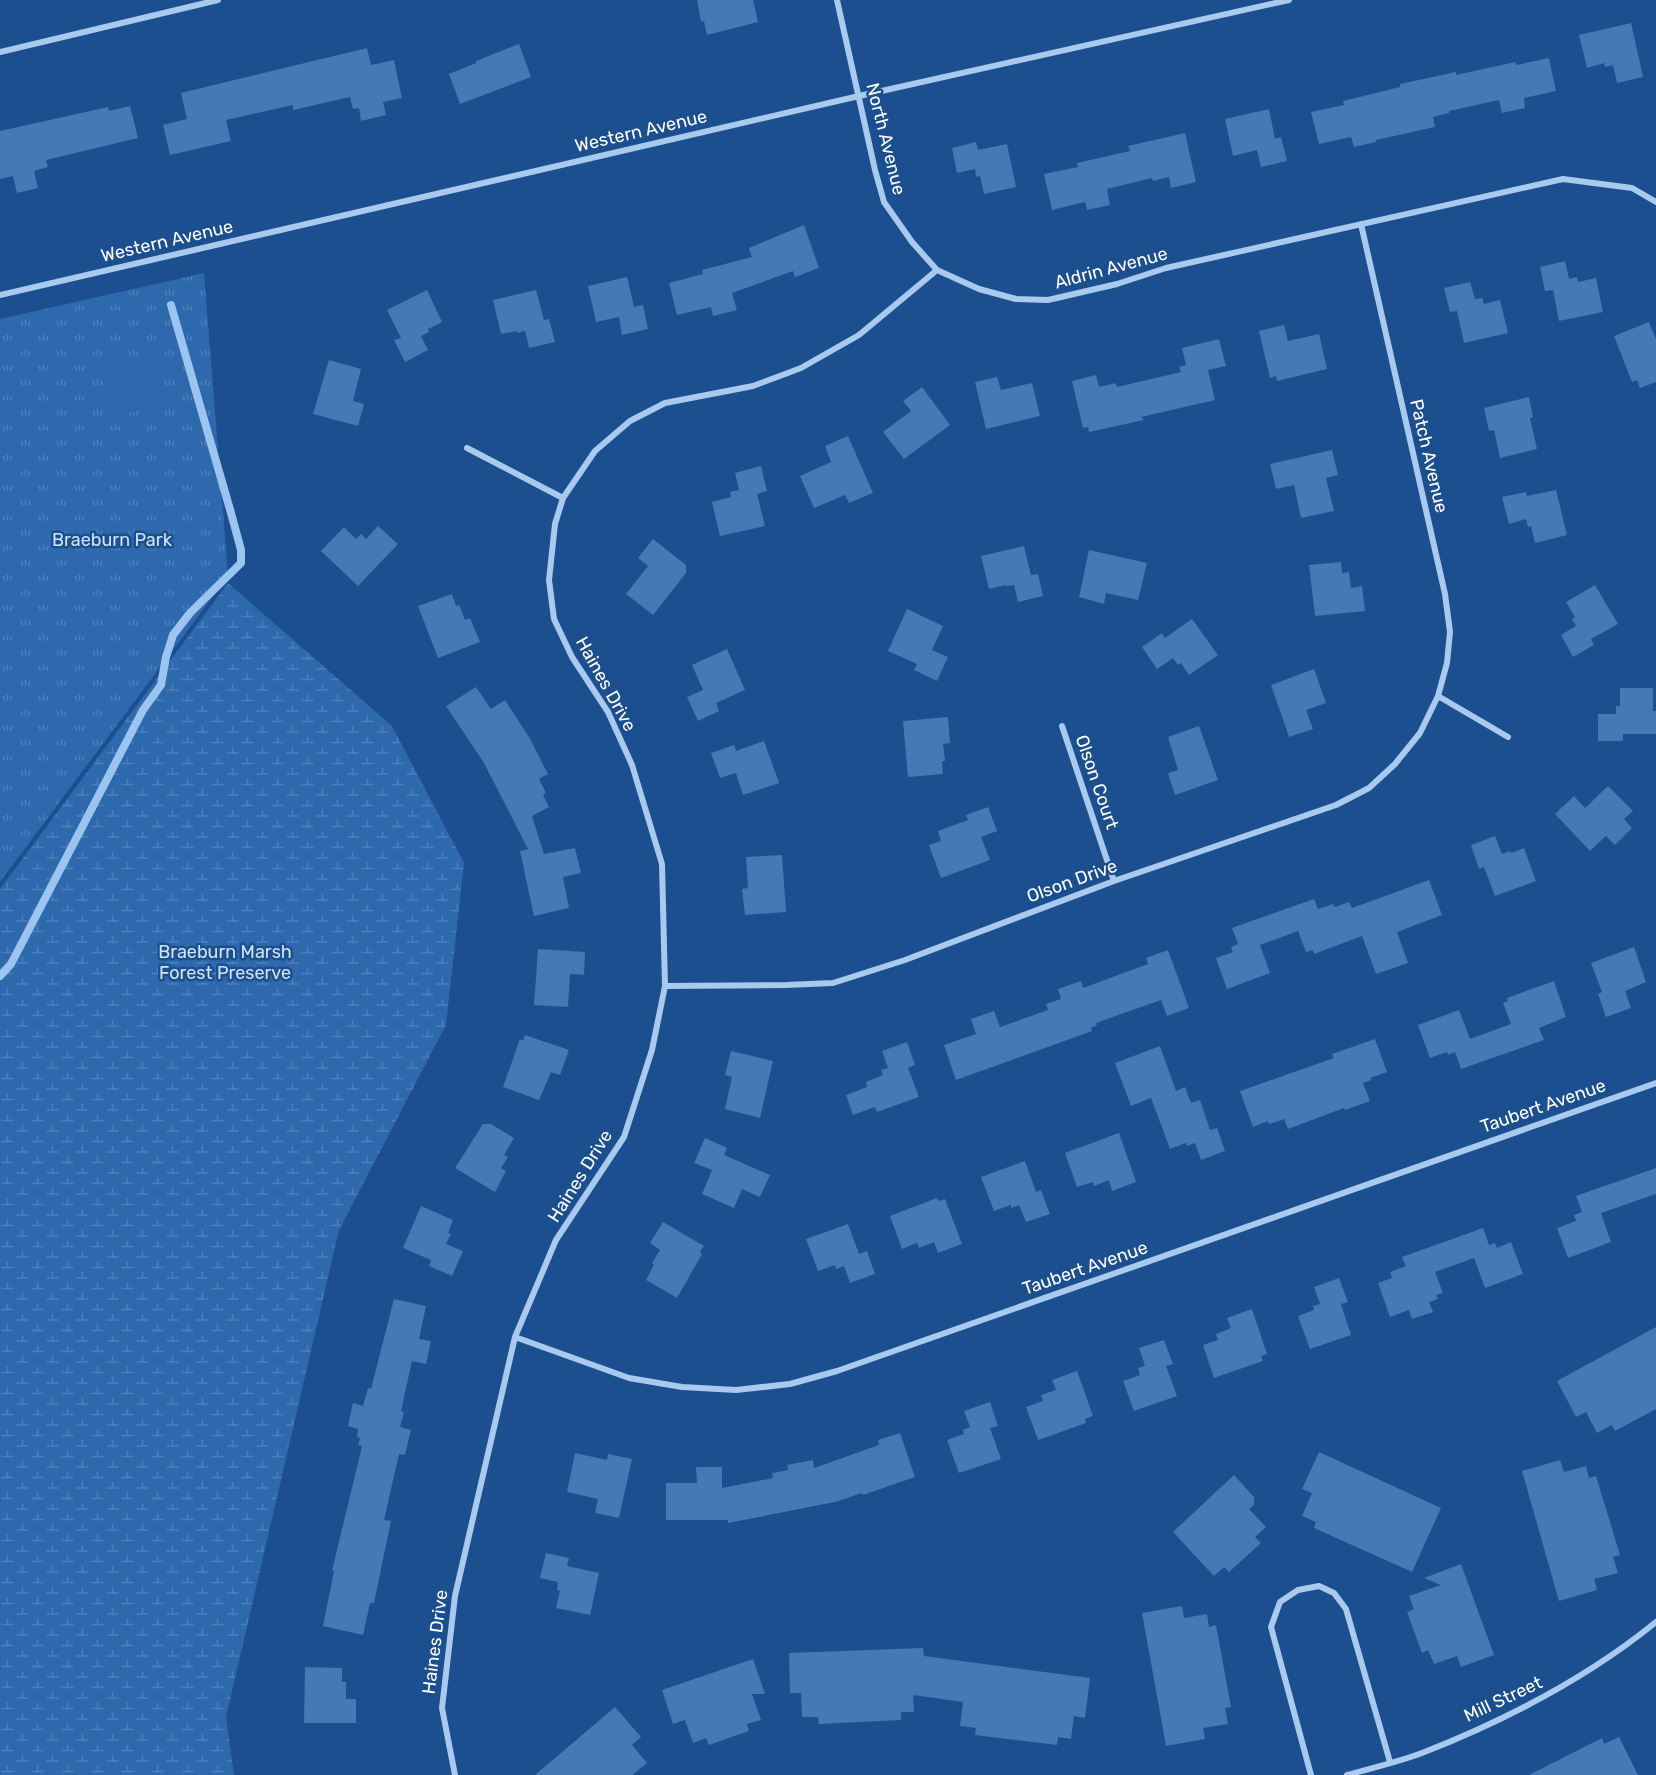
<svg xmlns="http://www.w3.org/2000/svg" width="1656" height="1775" font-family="Rubik,sans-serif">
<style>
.wetland{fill:url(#wetland-marsh)}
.park{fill:url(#park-tufts)}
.pitch{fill:#2e69ad}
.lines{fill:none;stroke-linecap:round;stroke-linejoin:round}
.stream{stroke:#9cc4f0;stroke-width:8}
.building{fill:#4478b7}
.street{stroke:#a9c9ee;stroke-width:6}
.labels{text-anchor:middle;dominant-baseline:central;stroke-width:5;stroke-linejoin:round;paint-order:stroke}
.street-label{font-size:18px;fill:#fff;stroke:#1b4f8f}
.park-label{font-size:18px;fill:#cfe3fa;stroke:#1b4f8f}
</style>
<defs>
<pattern id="wetland-marsh" width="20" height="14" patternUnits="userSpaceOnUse" patternTransform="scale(1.5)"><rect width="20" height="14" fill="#2e69ad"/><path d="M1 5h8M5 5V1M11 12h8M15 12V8" fill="none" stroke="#4d80b9"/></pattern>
<pattern id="park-tufts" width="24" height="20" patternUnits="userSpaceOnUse" patternTransform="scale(1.5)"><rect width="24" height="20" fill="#2e69ad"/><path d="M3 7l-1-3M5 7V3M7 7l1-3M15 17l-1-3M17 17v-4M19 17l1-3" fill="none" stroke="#4d80b9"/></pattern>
</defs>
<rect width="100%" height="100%" fill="#1b4f8f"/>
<path class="wetland" d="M228,583L392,726L464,863L446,1025L339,1230L226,1717L234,1775H0V889Z"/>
<path class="park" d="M204,273L228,576L0,882V319Z"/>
<path class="pitch" d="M156,356L167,404L112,417L101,369Z"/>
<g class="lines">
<path class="stream" d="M0,976L11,964L143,710L161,685L166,657L173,635L190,613L241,563V550L231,513L171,305"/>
</g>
<path class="building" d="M697,0H753L758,22L707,35L704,21L701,22Z
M1631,23L1643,77L1617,83L1613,65L1605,67L1604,63L1587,68L1579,35Z
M519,44L531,77L460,104L449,74L476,63V61Z
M367,48L371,65L394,60L402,98L383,102L386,115L361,121L359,108L353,109L350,97L293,110V105L226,120L231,141L170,155L163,125L187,119L181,93Z
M1549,58L1556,91L1524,98L1525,108L1502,113L1499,100L1449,111V113L1433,117L1435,127L1376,140V142L1354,147L1351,137L1319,144L1311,112L1344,105L1343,101L1400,87V84L1456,72V75L1515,62L1516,65Z
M130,106L138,138L46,160L48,167L34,171L38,188L17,193L13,176L0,179V131L108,107L109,111Z
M1269,109L1275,139L1281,137L1287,161L1261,167L1257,150L1233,156L1225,119Z
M1185,133L1196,182L1171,188L1169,177L1153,181L1152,178L1107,189L1110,205L1087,210L1085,202L1052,210L1044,174L1078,167L1077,163L1130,151L1128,146Z
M976,142L978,150L1007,144L1016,187L984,194L980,176L976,177L975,169L957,173L952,148Z
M804,225L819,268L795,277L793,271L732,293L737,310L713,316L711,307L677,315L669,283L703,274L702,270L752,257L749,248Z
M1565,261L1569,279L1577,277L1578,282L1596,278L1603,312L1559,321L1553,290L1545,291L1540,267Z
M627,277L634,307L643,305L648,329L622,335L619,317L596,322L588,286Z
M1470,282L1475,299L1482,298L1484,304L1500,300L1508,333L1464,343L1457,311L1450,312L1444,288Z
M427,290L442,322L428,329L429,332L421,336L428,350L405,362L394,340L401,338L387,310Z
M536,290L544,320L549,319L555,342L529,348L525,331L517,333V331L501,334L493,300Z
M1649,322L1656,339V382L1640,388L1637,380L1632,382L1614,336Z
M1284,325L1288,341L1319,334L1327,369L1277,381L1276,376L1270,378L1259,331Z
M1219,339L1226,366L1208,370L1215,400L1141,417L1144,420L1089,432L1088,427L1083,428L1072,381L1096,375L1099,387L1116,383L1117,387L1181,372L1179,367L1186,365L1182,348Z
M329,360L361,369L353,401L364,404L358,426L313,414Z
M997,377L1001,390L1032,383L1040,416L986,429L975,382Z
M922,387L950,425L904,459L883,432L911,411L903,401Z
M1529,397L1533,417L1530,418L1537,449L1500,458L1494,430L1489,431L1484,408Z
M848,436L873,493L849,503L845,495L814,508L800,476L831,462L825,446Z
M1332,450L1338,475L1326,478L1334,511L1301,518L1294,485L1276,489L1270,464Z
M761,466L767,491L757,494L765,526L720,536L712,502L731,497L730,492L739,490L735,473Z
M1556,490L1567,535L1535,543L1531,526L1528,527L1526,519L1509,524L1502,497L1526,492L1527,496Z
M378,526L398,544L358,586L321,551L344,527L356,539L361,534L366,539Z
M653,539L686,565V573L653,615L626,594L648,566L638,558Z
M1024,546L1031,575L1038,574L1043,596L1018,602L1014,585L1006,586V585L989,589L981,556Z
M1089,550L1147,563L1138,600L1106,593L1104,604L1079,597Z
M1341,562L1342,573L1349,572L1351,588L1362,586L1365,611L1315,616L1309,565Z
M1595,585L1618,624L1591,639L1594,645L1573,657L1561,635L1576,626L1572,619L1575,617L1566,602Z
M452,594L456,606L459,605L465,620L470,618L480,642L438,658L418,606Z
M907,609L943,626L932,650L948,657L937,681L914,670L917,664L888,651Z
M1192,619L1218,655L1189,675L1181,663L1178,665L1173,658L1157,669L1142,647L1162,633L1165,638Z
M727,649L745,690L716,703L719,711L698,721L687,697L703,690L692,665Z
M1314,669L1326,703L1306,710L1313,729L1289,737L1271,685Z
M476,687L491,709L505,700L529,737L548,774L539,779L546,793L543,795L549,807L532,816L544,854L575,848L581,873L563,877L569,908L534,916L520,851L528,849L484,763L446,706Z
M1620,688H1653V711H1656V734H1623V741H1598V714H1616V706H1620Z
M948,717L950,743L943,744L945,761H942L943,774L908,777L903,721Z
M1199,726L1218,780L1175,795L1168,773L1178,770L1168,737Z
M764,741L779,783L743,795L736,773L720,778L711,753L734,745L736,751Z
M1608,786L1633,811L1624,819L1632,828L1615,845L1606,836L1590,851L1555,814L1574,796L1585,808Z
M988,807L997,831L981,837L990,860L941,878L929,845L941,841L938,831L968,820L966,815Z
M1495,836L1502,854L1510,851L1511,853L1524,848L1536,881L1495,896L1484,867L1479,869L1471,845Z
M782,855L786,912L745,915L742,889L748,888L746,857Z
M1429,880L1442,915L1397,932L1408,963L1376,974L1362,936L1314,954L1313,950L1306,952L1298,931L1260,945L1270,973L1227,989L1216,958L1233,952L1231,947L1238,944L1232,928L1314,899L1318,909L1333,904L1335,907L1349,902L1352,908Z
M1634,947L1646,982L1625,991L1631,1008L1606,1017L1598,994L1602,992L1591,963Z
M538,949L585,952L584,975L570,974L568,1007L534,1005Z
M1168,950L1189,1008L1167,1016L1161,1000L1096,1023L1097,1025L1091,1028L1092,1031L956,1080L944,1045L976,1034L971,1019L994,1011L1000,1027L1048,1010L1046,1004L1061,999L1058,989L1081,981L1083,988L1148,964L1146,958Z
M1554,981L1566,1017L1539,1028L1544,1040L1461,1069L1455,1052L1448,1055L1447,1052L1430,1058L1418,1025L1459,1010L1470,1039L1511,1024L1503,1003L1508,1001L1507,998Z
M525,1035L569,1050L560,1075L551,1072L539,1100L503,1087L520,1039L523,1041Z
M1375,1039L1387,1072L1370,1078L1371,1080L1363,1083L1370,1101L1345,1110L1344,1108L1288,1129L1284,1119L1269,1124L1268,1121L1253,1127L1240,1091L1334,1058L1332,1054Z
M907,1042L915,1065L908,1068L919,1097L877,1112L875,1107L853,1115L846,1095L867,1087L866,1082L883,1075L881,1070L888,1068L882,1051Z
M1160,1046L1176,1091L1185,1087L1191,1103L1200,1100L1210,1130L1217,1128L1225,1151L1201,1160L1195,1143L1187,1146L1186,1143L1170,1149L1151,1098L1131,1106L1115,1063Z
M731,1051L773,1061L760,1118L725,1109L732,1077L725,1075Z
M483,1124H491L514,1138L504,1155L508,1157L501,1168L506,1171L495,1192L455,1168Z
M1119,1133L1136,1182L1112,1191L1109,1180L1094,1186L1093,1182L1077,1187L1065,1153Z
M705,1138L727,1148L724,1155L770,1175L760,1197L742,1189L734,1208L702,1194L712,1170L694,1163Z
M1025,1161L1036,1192L1041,1190L1050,1214L1026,1222L1019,1205L1011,1208V1205L994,1211L981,1177Z
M1656,1168V1194L1601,1213L1611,1242L1568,1258L1557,1228L1576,1221L1574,1215L1582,1212L1576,1196Z
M937,1198L938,1201L945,1199L962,1244L938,1253L934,1242L919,1248L917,1243L902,1249L890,1216Z
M421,1206L453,1220L448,1233L451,1234L446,1244L463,1251L452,1276L429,1266L431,1260L403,1248Z
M663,1222L704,1246L700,1252L702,1254L677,1298L646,1280L654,1265L652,1263L660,1250L650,1243Z
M848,1224L859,1254L867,1251L875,1274L850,1283L844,1266L836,1269L835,1265L818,1271L806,1239Z
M1483,1228L1489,1245L1495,1243L1497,1248L1511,1242L1523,1274L1485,1288L1474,1258L1435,1272L1443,1293L1436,1295L1438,1299L1429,1302L1433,1312L1412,1319L1409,1310L1390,1317L1378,1283L1392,1278L1390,1272L1406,1266L1402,1257Z
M1339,1278L1348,1302L1341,1304L1351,1335L1310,1349L1298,1316L1314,1310L1313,1306L1320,1304L1314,1287Z
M394,1299L426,1306L419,1339L431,1341L426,1364L412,1361L401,1411L404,1412L400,1427L411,1430L405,1455L399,1454L384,1520L391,1521L374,1603H370L363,1635L323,1626L334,1571H332L362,1446L358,1445L360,1438L357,1437L358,1429L348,1426L353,1403L363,1406L368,1388L371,1389Z
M1252,1309L1267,1354L1261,1356L1263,1361L1214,1378L1203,1345L1218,1340L1216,1334L1231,1328L1227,1318Z
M1656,1327V1409L1615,1431L1612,1425L1597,1433L1586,1412L1576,1417L1557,1381Z
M1164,1340L1173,1364L1166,1366L1177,1396L1134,1411L1123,1381L1140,1375L1138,1368L1145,1366L1139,1348Z
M1077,1371L1093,1416L1085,1419L1086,1423L1038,1440L1026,1407L1043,1401L1041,1395L1056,1390L1052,1380Z
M990,1402L998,1426L990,1428L1001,1459L959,1473L947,1440L964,1434L963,1430L970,1427L964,1411Z
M900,1433L915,1477L863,1495L862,1493L835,1502L728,1523V1520H666V1483H697L696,1467H722V1488L773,1478L772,1473L788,1470L787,1465L813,1460L814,1468L879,1445L878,1440Z
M1319,1452L1441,1508L1412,1572L1314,1528L1316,1522L1302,1516L1312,1493L1302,1489Z
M575,1453L607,1460L608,1454L632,1459L619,1518L595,1513L598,1499L567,1492Z
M1560,1460L1564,1472L1586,1466L1589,1478L1596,1476L1620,1555L1613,1557L1618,1573L1594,1579L1597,1590L1559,1601L1522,1471Z
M1234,1475L1254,1497V1505L1249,1509L1266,1527L1255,1537L1261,1543L1229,1572L1224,1567L1214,1576L1173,1532Z
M546,1553L569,1558L567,1566L599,1573L590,1615L556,1608L560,1591L557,1590L558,1582L540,1578Z
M1461,1564L1494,1655L1461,1667L1457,1656L1434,1664L1428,1650L1422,1653L1407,1612L1414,1609L1409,1596L1441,1585L1424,1578Z
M1182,1606L1184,1618L1207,1614L1209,1627L1216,1625L1231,1707L1225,1708L1228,1724L1203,1728L1205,1739L1166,1746L1142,1613Z
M923,1648L924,1656L1090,1678L1085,1718L1074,1716L1071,1739L1058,1737L1057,1745L975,1735L976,1728L960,1726L963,1702L913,1695L914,1712H901V1720L819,1724L818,1717H802L801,1693H790L789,1653Z
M753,1659L765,1694H752L761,1720L747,1724L749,1731L709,1745L706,1738L693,1743L685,1720L673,1724L662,1690Z
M305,1667L342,1668V1682H346V1699H356V1723H304Z
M615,1707L641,1737L632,1745L647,1763L632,1775H535Z
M1619,1737L1638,1775H1529L1602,1738L1604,1744Z"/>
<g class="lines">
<path class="street" d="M837,0L875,170L884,202L912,242L937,270L979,289L1016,299L1048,300L1117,284L1166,268L1563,179L1632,188L1656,202
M0,52L218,0
M0,295L859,96L1289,0
M467,448L563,498
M1438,696L1508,737
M1062,726L1114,881
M665,986L786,985L833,983L905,960L1114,881L1336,805L1369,788L1395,764L1420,733L1438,696L1447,663L1450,632L1445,594L1361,224
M515,1337L629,1378L682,1387L736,1390L790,1384L837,1371L1656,1083
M455,1775L442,1708L455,1596L515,1337L556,1240L624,1137L652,1050L665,986L662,864L632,765L608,712L572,657L554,619L549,580L555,524L563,498L595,451L630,421L665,403L753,386L801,368L859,335L937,270
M1311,1775L1271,1627L1280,1602L1298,1590L1319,1586L1334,1593L1346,1609L1390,1762
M1347,1775C1372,1768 1398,1762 1422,1753C1506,1720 1586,1679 1656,1622"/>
</g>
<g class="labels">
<g class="street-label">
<text transform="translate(641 131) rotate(-13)">Western Avenue</text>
<text transform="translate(886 139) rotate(76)">North Avenue</text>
<text transform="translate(167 241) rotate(-13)">Western Avenue</text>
<text transform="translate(1111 268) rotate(-15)">Aldrin Avenue</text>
<text transform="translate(1429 456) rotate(77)">Patch Avenue</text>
<text transform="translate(606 684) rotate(61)">Haines Drive</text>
<text transform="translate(1097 782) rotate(71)">Olson Court</text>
<text transform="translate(1072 881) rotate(-20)">Olson Drive</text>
<text transform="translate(1543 1106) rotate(-19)">Taubert Avenue</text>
<text transform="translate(580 1176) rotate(-58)">Haines Drive</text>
<text transform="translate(1085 1268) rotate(-19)">Taubert Avenue</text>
<text transform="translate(435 1642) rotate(-83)">Haines Drive</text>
<text transform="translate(1503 1699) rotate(-25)">Mill Street</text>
</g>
<g class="park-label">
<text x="112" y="540">Braeburn Park</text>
<text x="225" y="952">Braeburn Marsh<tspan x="225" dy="21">Forest Preserve</tspan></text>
</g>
</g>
</svg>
